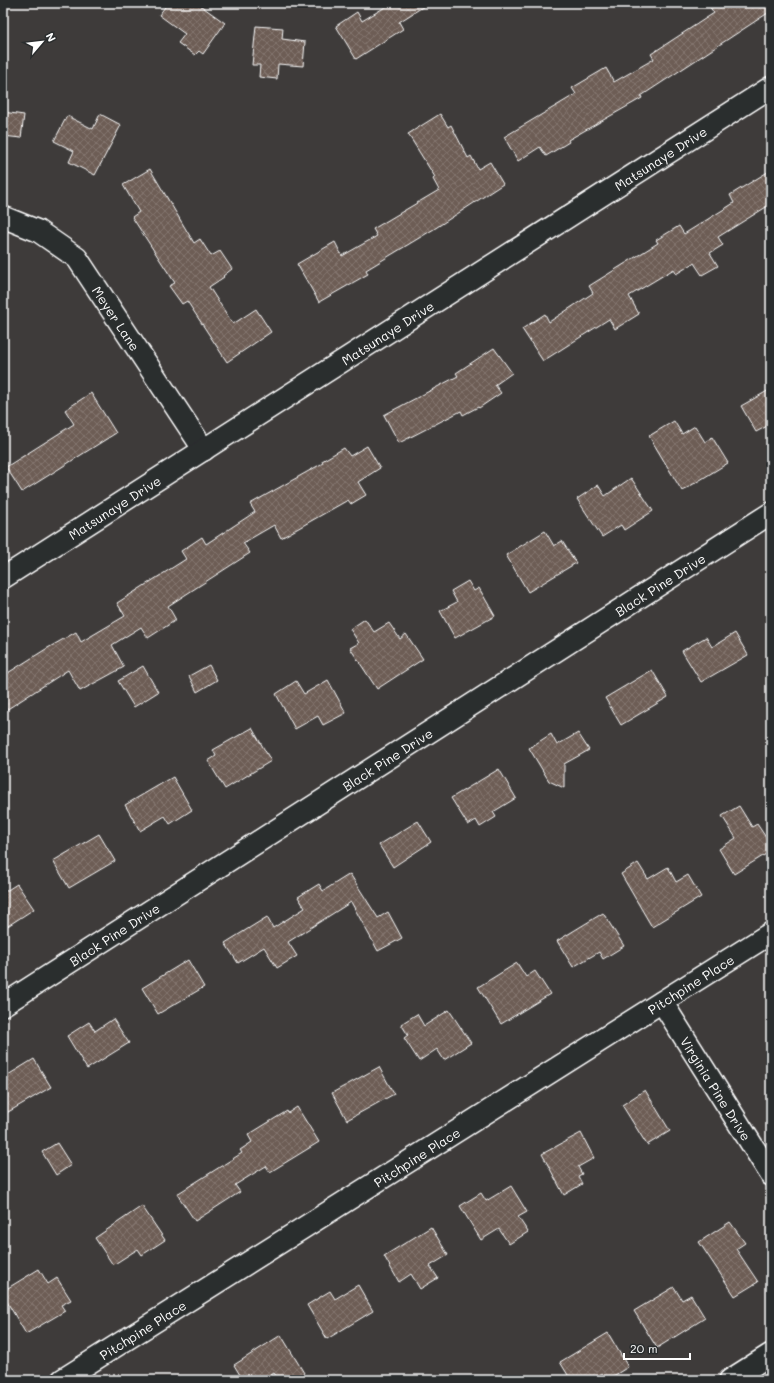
<svg xmlns="http://www.w3.org/2000/svg" width="774" height="1383" viewBox="0 0 774 1383" font-family="Mali,sans-serif">
<style>
.building{fill:url(#building-cross-hatch);stroke:#fff}
.lines{fill:none;stroke-linecap:round;stroke-linejoin:round}
.minor-casing{stroke:#fff;stroke-width:24}
.minor{stroke:#2a2d2e;stroke-width:21}
.labels{text-anchor:middle;dominant-baseline:central;stroke-width:4;stroke-linejoin:round;paint-order:stroke}
.street-label{font-size:13px;fill:#fff;stroke:#2a2d2e}
</style>
<defs>
<pattern id="building-cross-hatch" width="8" height="8" patternUnits="userSpaceOnUse"><rect width="8" height="8" fill="#6d5d55"/><path d="M0 0l8 8M0 8l8-8" fill="none" stroke="#83756e"/></pattern>
</defs>
<rect width="100%" height="100%" fill="#3e3b3a"/>
<filter id="ink" filterUnits="userSpaceOnUse"><feTurbulence type="fractalNoise" baseFrequency=".025" numOctaves="2"/><feDisplacementMap in="SourceGraphic" scale="8" xChannelSelector="R" yChannelSelector="G"/><feConvolveMatrix kernelMatrix="1 2 1 2 8 2 1 2 1" color-interpolation-filters="sRGB"/></filter>
<g filter="url(#ink)">
<g class="building">
<polygon points="168,3 197,3 225,23 203,54 199,51 195,55 178,43 185,34 159,15"/>
<polygon points="392,3 429,3 399,22 403,29 356,59 336,26 357,12 362,21"/>
<polygon points="707,3 771,3 771,11 641,96 642,98 568,140 569,142 546,156 540,147 518,161 504,137 576,94 572,88 606,68 614,82 654,59 651,54 714,13"/>
<polygon points="256,26 283,28 282,39 305,42 303,66 278,64 277,79 259,77 260,65 252,65"/>
<polygon points="3,112 24,115 21,138 3,136"/>
<polygon points="100,114 121,125 95,175 69,162 74,151 54,141 67,116 93,129"/>
<polygon points="440,114 448,127 451,125 468,158 471,156 478,169 490,162 503,184 434,229 366,270 368,274 319,302 297,264 335,242 342,256 377,236 373,229 439,190 433,179 435,177 408,134"/>
<polygon points="150,169 194,243 200,239 211,256 220,251 232,269 223,276 224,277 209,287 233,324 256,309 271,332 227,362 187,301 182,304 169,286 175,283 132,217 139,212 123,185"/>
<polygon points="771,170 771,204 718,237 723,245 710,253 718,266 702,275 694,263 676,274 674,269 629,296 639,314 615,329 609,319 543,361 522,329 545,314 549,322 593,293 589,286 658,243 656,240 679,226 684,234 734,203 730,195"/>
<polygon points="494,348 512,373 495,385 501,393 479,408 478,407 463,415 461,411 399,443 384,415 458,376 456,373"/>
<polygon points="771,389 771,424 756,432 741,406"/>
<polygon points="91,393 116,433 22,492 6,467 74,424 65,410"/>
<polygon points="674,421 682,434 695,426 705,442 712,437 728,463 682,491 649,436"/>
<polygon points="367,446 380,468 358,482 366,495 351,504 348,500 281,538 274,525 243,543 250,553 168,606 176,620 148,638 141,627 112,645 124,667 80,691 68,670 3,712 3,676 46,649 76,632 81,642 125,616 117,603 186,559 181,551 202,537 206,544 255,512 250,504 323,463 322,461 344,448 350,456"/>
<polygon points="631,478 653,511 624,530 621,525 602,537 577,499 598,485 605,496"/>
<polygon points="545,531 554,546 562,541 576,563 528,592 506,555"/>
<polygon points="468,581 474,591 479,588 495,616 455,638 440,611 457,602 451,591"/>
<polygon points="365,619 374,632 389,623 400,639 406,634 423,659 377,689 350,648 359,643 350,629"/>
<polygon points="735,633 748,655 701,682 682,651 706,637 712,647"/>
<polygon points="209,665 217,680 197,692 189,676"/>
<polygon points="143,666 158,692 134,707 118,681"/>
<polygon points="652,670 668,697 621,725 605,698"/>
<polygon points="328,680 346,713 323,725 318,716 295,729 276,694 296,681 304,694"/>
<polygon points="252,728 271,761 225,789 208,761 216,756 213,750"/>
<polygon points="578,733 589,750 564,764 564,788 549,781 529,748 551,734 557,745"/>
<polygon points="499,769 516,798 493,812 496,817 480,827 476,820 468,825 451,798"/>
<polygon points="173,777 192,810 170,824 165,816 140,831 125,805"/>
<polygon points="739,806 752,827 757,824 771,845 771,851 734,874 719,849 736,838 722,816"/>
<polygon points="418,821 431,842 393,867 379,845"/>
<polygon points="99,834 115,861 69,888 53,861"/>
<polygon points="638,863 648,879 668,867 676,882 688,875 701,897 652,927 621,874"/>
<polygon points="350,874 378,918 388,912 402,938 378,951 351,902 288,942 297,956 277,968 264,947 238,963 225,943 267,917 273,928 305,908 298,897 319,884 323,891"/>
<polygon points="17,884 34,909 3,929 3,893"/>
<polygon points="603,913 624,946 603,959 599,952 573,967 557,941"/>
<polygon points="188,960 204,987 158,1014 142,988"/>
<polygon points="517,963 526,977 535,971 550,994 501,1024 478,987"/>
<polygon points="449,1010 471,1043 444,1060 437,1049 419,1061 404,1038 408,1035 401,1024 417,1014 424,1026"/>
<polygon points="113,1019 129,1043 87,1069 67,1036 89,1022 95,1031"/>
<polygon points="34,1059 51,1087 3,1115 3,1078"/>
<polygon points="379,1067 394,1094 347,1120 332,1093"/>
<polygon points="645,1090 670,1131 647,1145 622,1105"/>
<polygon points="297,1107 319,1142 270,1172 266,1166 235,1185 240,1192 195,1221 177,1194 242,1153 240,1150 252,1142 248,1135 287,1111 288,1113"/>
<polygon points="581,1133 594,1158 578,1167 582,1174 578,1176 582,1184 564,1195 542,1154"/>
<polygon points="57,1143 71,1165 56,1175 42,1152"/>
<polygon points="511,1186 527,1212 518,1217 528,1232 509,1244 499,1229 481,1240 460,1206 481,1193 486,1201"/>
<polygon points="142,1206 165,1240 142,1255 138,1249 113,1265 95,1238"/>
<polygon points="730,1222 745,1243 736,1249 758,1282 735,1296 699,1242"/>
<polygon points="431,1227 448,1255 430,1266 438,1278 420,1289 411,1274 399,1282 384,1256"/>
<polygon points="39,1269 48,1284 57,1278 71,1300 61,1305 65,1311 26,1334 3,1295 3,1291"/>
<polygon points="358,1285 373,1311 327,1339 307,1305 330,1291 335,1299"/>
<polygon points="674,1287 682,1300 691,1295 705,1318 657,1348 634,1311"/>
<polygon points="608,1333 628,1367 607,1380 602,1373 591,1380 571,1380 560,1362"/>
<polygon points="281,1335 304,1373 293,1380 279,1380 274,1373 263,1380 243,1380 234,1365"/>
</g>
<g class="lines">
<defs>
<g id="minor">
<path id="s1" d="M 3,217 L 38,231 L 77,258 L 204,450"/>
<path id="s2" d="M 3,578 L 771,87"/>
<path id="s3" d="M 662,1002 L 771,1175"/>
<path id="s4" d="M 3,1005 L 771,513"/>
<path id="s5" d="M 62,1380 L 771,933"/>
<polyline points="730,1380 771,1354"/>
</g>
</defs>
<use href="#minor" class="minor-casing"/>
<use href="#minor" class="minor"/>
</g>
</g>
<g class="labels">
<g class="street-label">
<text stroke="none"><textPath href="#s2" startOffset="780">Matsunaye Drive</textPath></text>
<text stroke="none"><textPath href="#s1" startOffset="157">Meyer Lane</textPath></text>
<text stroke="none"><textPath href="#s2" startOffset="456">Matsunaye Drive</textPath></text>
<text stroke="none"><textPath href="#s2" startOffset="132">Matsunaye Drive</textPath></text>
<text stroke="none"><textPath href="#s4" startOffset="780">Black Pine Drive</textPath></text>
<text stroke="none"><textPath href="#s4" startOffset="456">Black Pine Drive</textPath></text>
<text stroke="none"><textPath href="#s4" startOffset="132">Black Pine Drive</textPath></text>
<text stroke="none"><textPath href="#s5" startOffset="743">Pitchpine Place</textPath></text>
<text stroke="none"><textPath href="#s3" startOffset="102">Virginia Pine Drive</textPath></text>
<text stroke="none"><textPath href="#s5" startOffset="419">Pitchpine Place</textPath></text>
<text stroke="none"><textPath href="#s5" startOffset="95">Pitchpine Place</textPath></text>
</g>
</g>
<rect width="774" height="1383" fill="none" stroke="#2a2d2e" stroke-width="16"/>
<rect x="8" y="8" width="758" height="1367" fill="none" stroke="#fff" stroke-width="1.5" filter="url(#ink)"/>
<g transform="translate(42 42) rotate(62)" stroke="#2a2d2e" stroke-width="3" paint-order="stroke">
<path d="M0-3L7 15L0 10L-7 15Z" fill="#ffffff"/>
<text y="-6" font-size="11" font-weight="bold" text-anchor="middle" fill="#ffffff">N</text>
</g>
<path d="M624 1353v6h66v-6" fill="none" stroke="#ffffff" stroke-width="2"/>
<text x="630" y="1353" font-size="12" fill="#ffffff" stroke="#2a2d2e" stroke-width="3" paint-order="stroke">20 m</text>
</svg>
